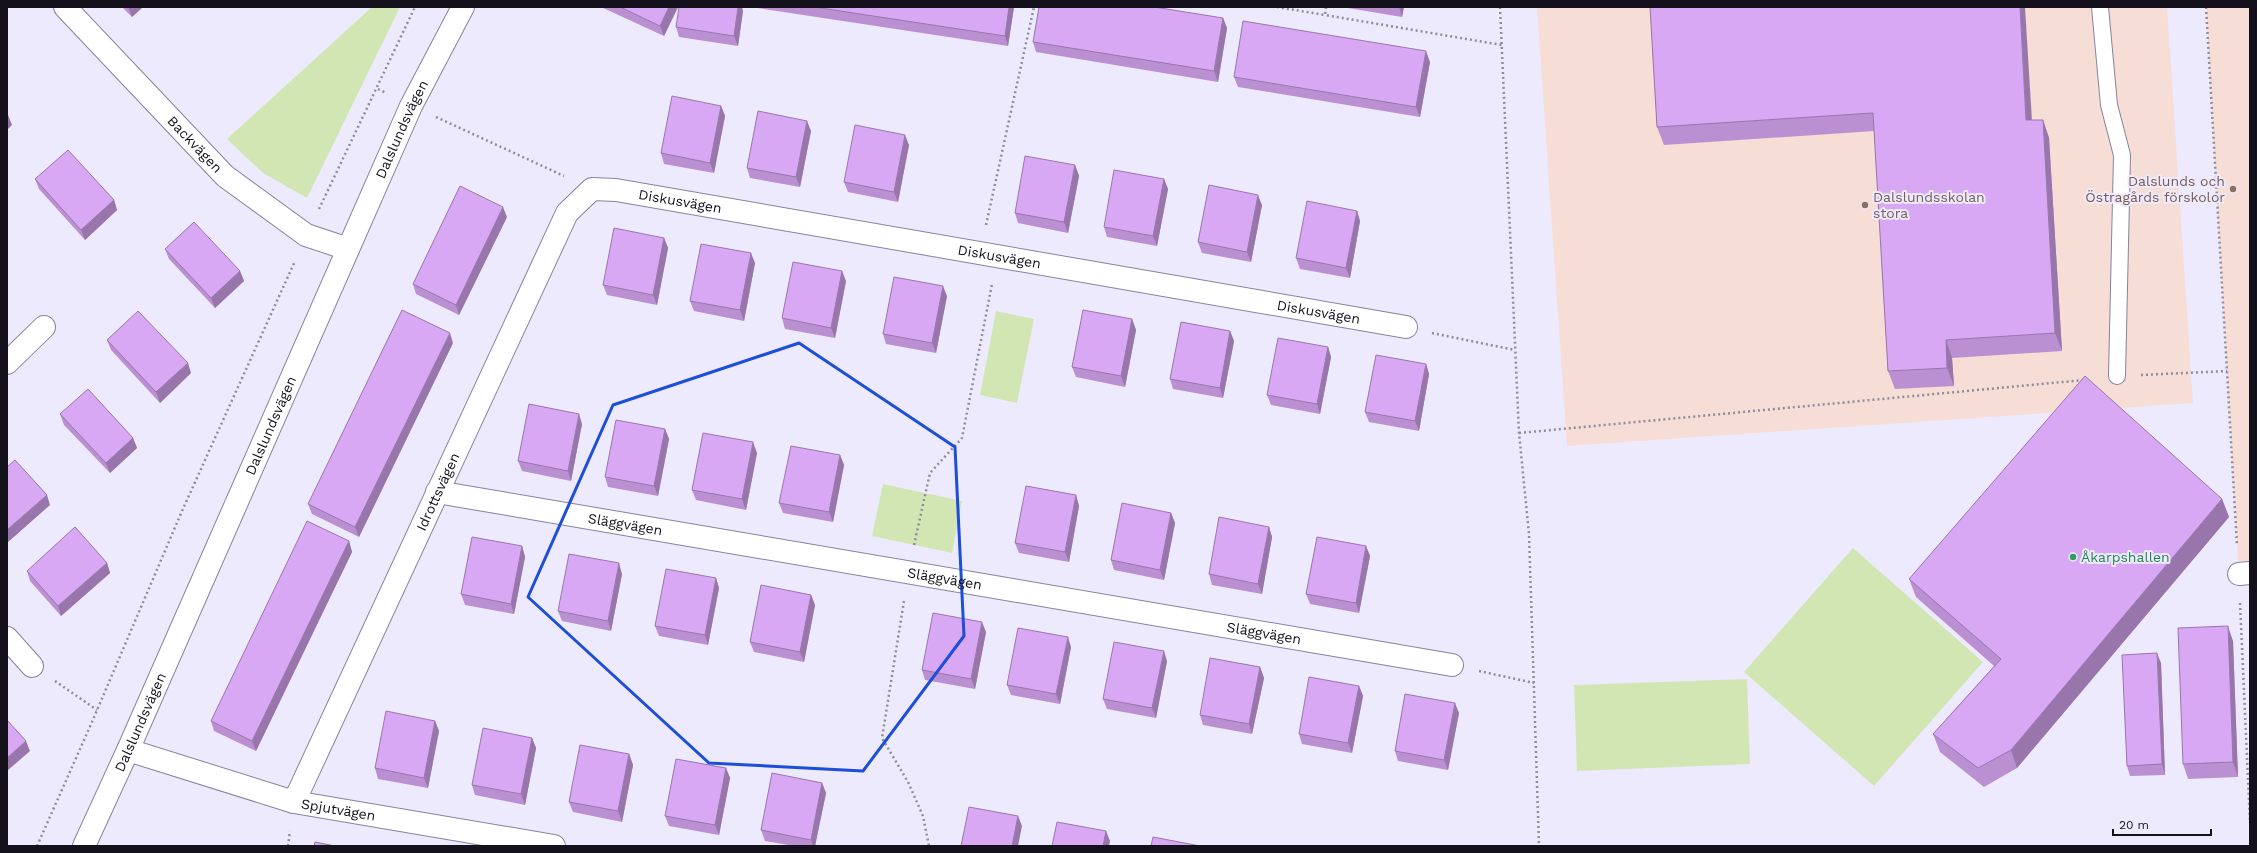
<svg xmlns="http://www.w3.org/2000/svg" width="2257" height="853" viewBox="0 0 2257 853" font-family="'Work Sans',sans-serif">
<style>
.education{fill:#f6ddd5}
.green{fill:#d1e6b3}
.lines{fill:none;stroke-linecap:round;stroke-linejoin:round}
.lane-casing{stroke:#88819f;stroke-width:18}
.street-casing{stroke:#88819f;stroke-width:24}
.path{stroke:#8f8c9c;stroke-width:2.5;stroke-dasharray:2 3;stroke-linecap:butt}
.lane{stroke:#fff;stroke-width:16}
.street{stroke:#fff;stroke-width:22}
.wall{fill:#bb90d2}
.shaded-wall{fill:#9876ab}
.building{fill:#d9a8f4;stroke:#9876ab}
.marked{fill:none;stroke:#1d4ed8;stroke-width:3;stroke-linejoin:round}
.education-dot{fill:#8d6e63;stroke:#eeeafe;stroke-width:1.5}
.leisure-dot{fill:#2e9e5b;stroke:#eeeafe;stroke-width:1.5}
.labels{text-anchor:middle;dominant-baseline:central;stroke-width:4;stroke-linejoin:round;paint-order:stroke}
.street-label{font-size:14px;fill:#14111c;stroke:#eeeafe}
.education-label{font-size:14px;fill:#785e54;stroke:#eeeafe;text-anchor:end}
.leisure-label{font-size:14px;fill:#27864d;stroke:#eeeafe;text-anchor:start}
</style>
<rect width="100%" height="100%" fill="#eeeafe"/>
<g class="education">
<polygon points="1537,7 2167,7 2193,403 1567,446"/>
<polygon points="2206,7 2250,7 2250,573 2239,574"/>
</g>
<g class="green">
<polygon points="372,7 400,7 307,198 263,173 227,139"/>
<polygon points="996,311 1034,319 1017,403 980,395"/>
<polygon points="883,484 962,501 952,553 872,536"/>
<polygon points="1853,548 1983,662 1874,786 1744,672"/>
<polygon points="1747,679 1750,764 1577,771 1574,685"/>
</g>
<g class="lines">
<defs>
<polyline id="lane" points="2100,7 2109,105 2122,155 2117,376"/>
<g id="street">
<path id="s1" d="M 65,7 L 225,176 L 306,235 L 348,249"/>
<polyline points="7,363 44,327"/>
<path id="s2" d="M 437,492 L 1452,665"/>
<polyline points="2239,574 2250,573"/>
<polyline points="7,638 32,666"/>
<path id="s3" d="M 128,750 L 294,802 L 554,846"/>
<path id="s4" d="M 294,802 L 567,213 L 592,189 L 616,190 L 1406,327"/>
<path id="s5" d="M 84,846 L 128,750 L 411,106 L 463,7"/>
</g>
</defs>
<use href="#lane" class="lane-casing"/>
<use href="#street" class="street-casing"/>
<g class="path">
<polyline points="1277,7 1325,15"/>
<polyline points="1326,7 1325,15 1502,45"/>
<polyline points="1500,7 1519,433 1529,534 1539,846"/>
<polyline points="2206,7 2237,546"/>
<polyline points="378,89 386,93"/>
<polyline points="436,117 564,176"/>
<polyline points="319,209 415,7"/>
<polyline points="986,225 1034,7"/>
<polyline points="1432,333 1515,350"/>
<polyline points="2141,375 2227,371"/>
<polyline points="1519,433 2084,380"/>
<polyline points="914,545 930,473 962,438 992,284"/>
<polyline points="904,601 882,738 908,782 923,816 929,846"/>
<polyline points="2240,603 2250,823"/>
<polyline points="1479,671 1534,683"/>
<polyline points="55,681 97,710"/>
<polyline points="37,846 92,722 182,511 295,261"/>
<polyline points="288,846 290,831"/>
</g>
<use href="#lane" class="lane"/>
<use href="#street" class="street"/>
</g>
<g class="wall">
<polygon points="122,7 143,7 132,17"/>
<polygon points="601,7 678,7 664,36"/>
<polygon points="751,7 1014,7 1008,46"/>
<polygon points="1347,7 1404,7 1402,17 1348,8"/>
<polygon points="1650,7 2032,120 2043,120 2049,138 2062,351 1952,358 1954,386 1895,389 1888,371 1874,131 1664,145 1657,127"/>
<polygon points="743,11 738,46 679,37 676,27"/>
<polygon points="1223,18 1227,28 1218,82 1036,52 1033,42"/>
<polygon points="1430,62 1420,117 1238,87 1234,77"/>
<polygon points="721,106 725,116 714,173 664,164 661,153"/>
<polygon points="811,131 800,187 750,178 747,168"/>
<polygon points="909,145 898,202 848,192 844,182"/>
<polygon points="1075,165 1079,176 1068,233 1018,223 1015,213"/>
<polygon points="35,179 114,200 117,210 85,240 39,189"/>
<polygon points="1164,179 1168,189 1157,246 1107,237 1104,227"/>
<polygon points="1262,205 1251,262 1202,253 1198,242"/>
<polygon points="1357,211 1360,221 1350,278 1300,269 1296,258"/>
<polygon points="507,217 459,315 416,294 413,284"/>
<polygon points="664,238 668,248 657,305 607,295 603,285"/>
<polygon points="165,249 240,271 244,281 215,308 169,259"/>
<polygon points="755,263 744,321 694,311 690,301"/>
<polygon points="846,281 835,338 785,329 782,318"/>
<polygon points="947,296 936,353 886,344 883,334"/>
<polygon points="1132,319 1136,330 1125,387 1076,377 1072,367"/>
<polygon points="1230,331 1234,341 1223,398 1173,389 1170,379"/>
<polygon points="107,340 191,373 160,403 111,350"/>
<polygon points="453,343 359,537 312,514 308,504"/>
<polygon points="1328,347 1331,357 1320,414 1271,405 1267,395"/>
<polygon points="1426,364 1429,374 1419,431 1369,422 1365,412"/>
<polygon points="60,414 133,438 137,448 110,473 64,425"/>
<polygon points="582,424 571,481 522,471 518,461"/>
<polygon points="665,429 669,439 658,496 608,487 605,477"/>
<polygon points="757,453 746,510 696,500 692,490"/>
<polygon points="840,455 844,465 833,522 783,513 779,503"/>
<polygon points="1076,495 1079,506 1069,562 1019,553 1015,543"/>
<polygon points="2222,499 2229,517 2017,768 1984,787 1940,752 1933,734 1994,666 1916,597 1909,579"/>
<polygon points="1171,513 1175,523 1164,580 1114,570 1111,560"/>
<polygon points="1269,527 1272,537 1262,594 1212,585 1209,574"/>
<polygon points="349,541 352,552 256,751 214,731 211,721"/>
<polygon points="522,546 525,557 514,614 465,605 461,594"/>
<polygon points="1366,546 1370,556 1359,613 1310,604 1306,594"/>
<polygon points="107,563 110,573 61,616 30,581 27,571"/>
<polygon points="622,574 611,631 562,621 558,611"/>
<polygon points="716,578 719,588 708,645 659,636 655,626"/>
<polygon points="811,595 815,605 804,662 754,652 750,642"/>
<polygon points="986,632 975,689 925,680 922,670"/>
<polygon points="2233,641 2238,777 2188,779 2183,764"/>
<polygon points="1071,647 1060,704 1011,695 1007,685"/>
<polygon points="1167,661 1156,718 1107,709 1103,699"/>
<polygon points="2161,663 2165,775 2130,776 2127,766"/>
<polygon points="1260,667 1264,678 1252,734 1203,725 1200,715"/>
<polygon points="1359,686 1363,696 1352,753 1302,744 1299,734"/>
<polygon points="1459,713 1448,770 1398,761 1395,751"/>
<polygon points="435,721 439,731 428,788 378,779 375,768"/>
<polygon points="532,738 536,748 525,805 475,795 472,785"/>
<polygon points="629,754 633,765 622,822 573,812 569,802"/>
<polygon points="726,768 730,778 719,835 669,826 665,816"/>
<polygon points="822,783 826,793 815,846 794,846 765,841 761,830"/>
</g>
<g class="shaded-wall">
<polygon points="128,7 143,7 132,17"/>
<polygon points="669,7 678,7 664,36 660,26"/>
<polygon points="738,7 742,7 743,11 738,46 734,36"/>
<polygon points="1009,7 1014,7 1008,46 1005,36"/>
<polygon points="1399,7 1404,7 1402,17"/>
<polygon points="2020,7 2025,7 2033,138 2026,120"/>
<polygon points="1223,18 1227,28 1218,82 1214,71"/>
<polygon points="1426,51 1430,62 1420,117 1416,107"/>
<polygon points="721,106 725,116 714,173 710,163"/>
<polygon points="8,115 12,125 7,130 7,116"/>
<polygon points="2043,120 2049,138 2062,351 2055,333"/>
<polygon points="807,121 811,131 800,187 796,177"/>
<polygon points="905,135 909,145 898,202 894,192"/>
<polygon points="1075,165 1079,176 1068,233 1064,222"/>
<polygon points="1164,179 1168,189 1157,246 1153,236"/>
<polygon points="1258,195 1262,205 1251,262 1247,252"/>
<polygon points="114,200 117,210 85,240 81,230"/>
<polygon points="503,207 507,217 459,315 456,305"/>
<polygon points="1357,211 1360,221 1350,278 1346,268"/>
<polygon points="664,238 668,248 657,305 653,295"/>
<polygon points="751,253 755,263 744,321 740,310"/>
<polygon points="240,271 244,281 215,308 211,298"/>
<polygon points="842,271 846,281 835,338 831,328"/>
<polygon points="943,286 947,296 936,353 932,343"/>
<polygon points="1132,319 1136,330 1125,387 1121,376"/>
<polygon points="1230,331 1234,341 1223,398 1220,388"/>
<polygon points="450,333 453,343 359,537 355,527"/>
<polygon points="1946,340 1952,358 1954,386 1947,368"/>
<polygon points="1328,347 1331,357 1320,414 1317,404"/>
<polygon points="188,363 191,373 160,403 156,392"/>
<polygon points="1426,364 1429,374 1419,431 1415,421"/>
<polygon points="579,414 582,424 571,481 568,471"/>
<polygon points="665,429 669,439 658,496 654,486"/>
<polygon points="133,438 137,448 110,473 106,463"/>
<polygon points="753,442 757,453 746,510 742,499"/>
<polygon points="840,455 844,465 833,522 829,512"/>
<polygon points="47,495 50,505 7,543 7,530"/>
<polygon points="1076,495 1079,506 1069,562 1065,552"/>
<polygon points="2222,499 2229,517 2017,768 2011,750"/>
<polygon points="1171,513 1175,523 1164,580 1160,570"/>
<polygon points="1269,527 1272,537 1262,594 1258,584"/>
<polygon points="349,541 352,552 256,751 252,741"/>
<polygon points="522,546 525,557 514,614 511,604"/>
<polygon points="1366,546 1370,556 1359,613 1356,603"/>
<polygon points="107,563 110,573 61,616 58,606"/>
<polygon points="619,563 622,574 611,631 608,621"/>
<polygon points="716,578 719,588 708,645 705,635"/>
<polygon points="811,595 815,605 804,662 800,652"/>
<polygon points="982,622 986,632 975,689 971,679"/>
<polygon points="2228,626 2233,641 2238,777 2233,762"/>
<polygon points="1068,637 1071,647 1060,704 1056,694"/>
<polygon points="1164,651 1167,661 1156,718 1152,708"/>
<polygon points="2157,653 2161,663 2165,775 2162,764"/>
<polygon points="1260,667 1264,678 1252,734 1249,724"/>
<polygon points="1359,686 1363,696 1352,753 1348,743"/>
<polygon points="1455,703 1459,713 1448,770 1444,760"/>
<polygon points="435,721 439,731 428,788 424,778"/>
<polygon points="532,738 536,748 525,805 521,794"/>
<polygon points="26,741 30,751 7,771 7,758"/>
<polygon points="629,754 633,765 622,822 618,811"/>
<polygon points="726,768 730,778 719,835 715,825"/>
<polygon points="822,783 826,793 815,846 813,846 811,840"/>
<polygon points="1018,816 1022,826 1018,846 1012,846"/>
<polygon points="1106,831 1110,841 1109,846 1103,846"/>
</g>
<g class="building">
<polygon points="620,7 669,7 660,26"/>
<polygon points="679,7 738,7 734,36 676,27"/>
<polygon points="814,7 1009,7 1005,36"/>
<polygon points="1039,7 1154,7 1223,18 1214,71 1033,42"/>
<polygon points="1650,7 2020,7 2026,120 2043,120 2055,333 1946,340 1947,368 1888,371 1873,113 1657,127"/>
<polygon points="1243,21 1426,51 1416,107 1234,77"/>
<polygon points="672,96 721,106 710,163 661,153"/>
<polygon points="758,111 807,121 796,177 747,168"/>
<polygon points="855,125 905,135 894,192 844,182"/>
<polygon points="68,150 114,200 81,230 35,179"/>
<polygon points="1025,156 1075,165 1064,222 1015,213"/>
<polygon points="1114,170 1164,179 1153,236 1104,227"/>
<polygon points="1209,185 1258,195 1247,252 1198,242"/>
<polygon points="460,186 503,207 456,305 413,284"/>
<polygon points="1307,201 1357,211 1346,268 1296,258"/>
<polygon points="194,222 240,271 211,298 165,249"/>
<polygon points="614,228 664,238 653,295 603,285"/>
<polygon points="701,244 751,253 740,310 690,301"/>
<polygon points="793,262 842,271 831,328 782,318"/>
<polygon points="894,277 943,286 932,343 883,334"/>
<polygon points="402,310 450,333 355,527 308,504"/>
<polygon points="1083,310 1132,319 1121,376 1072,367"/>
<polygon points="138,311 188,363 156,392 107,340"/>
<polygon points="1181,322 1230,331 1220,388 1170,379"/>
<polygon points="1278,338 1328,347 1317,404 1267,395"/>
<polygon points="1376,355 1426,364 1415,421 1365,412"/>
<polygon points="2085,376 2222,499 2011,750 1978,768 1933,734 2001,659 1909,579"/>
<polygon points="88,389 133,438 106,463 60,414"/>
<polygon points="529,404 579,414 568,471 518,461"/>
<polygon points="616,420 665,429 654,486 605,477"/>
<polygon points="703,433 753,442 742,499 692,490"/>
<polygon points="791,446 840,455 829,512 779,503"/>
<polygon points="15,460 47,495 7,530 7,467"/>
<polygon points="1026,486 1076,495 1065,552 1015,543"/>
<polygon points="1122,503 1171,513 1160,570 1111,560"/>
<polygon points="1219,517 1269,527 1258,584 1209,574"/>
<polygon points="307,521 349,541 252,741 211,721"/>
<polygon points="75,527 107,563 58,606 27,571"/>
<polygon points="472,537 522,546 511,604 461,594"/>
<polygon points="1317,537 1366,546 1356,603 1306,594"/>
<polygon points="569,554 619,563 608,621 558,611"/>
<polygon points="666,569 716,578 705,635 655,626"/>
<polygon points="761,585 811,595 800,652 750,642"/>
<polygon points="933,613 982,622 971,679 922,670"/>
<polygon points="2228,626 2233,762 2183,764 2178,628"/>
<polygon points="1018,628 1068,637 1056,694 1007,685"/>
<polygon points="1114,642 1164,651 1152,708 1103,699"/>
<polygon points="2157,653 2162,764 2127,766 2122,655"/>
<polygon points="1210,658 1260,667 1249,724 1200,715"/>
<polygon points="1309,677 1359,686 1348,743 1299,734"/>
<polygon points="1405,694 1455,703 1444,760 1395,751"/>
<polygon points="386,711 435,721 424,778 375,768"/>
<polygon points="7,720 26,741 7,758"/>
<polygon points="483,728 532,738 521,794 472,785"/>
<polygon points="580,745 629,754 618,811 569,802"/>
<polygon points="676,759 726,768 715,825 665,816"/>
<polygon points="772,773 822,783 811,840 761,830"/>
<polygon points="969,807 1018,816 1012,846 961,846"/>
<polygon points="1057,822 1106,831 1103,846 1052,846"/>
<polygon points="1153,837 1200,846 1151,846"/>
<polygon points="315,842 335,846 314,846"/>
</g>
<path class="marked" d="M 799,343 L 955,447 L 964,636 L 863,771 L 709,763 L 528,597 L 613,405 Z"/>
<g class="education-dot">
<circle cx="2233" cy="189" r="4"/>
<circle cx="1865" cy="205" r="4"/>
</g>
<circle class="leisure-dot" cx="2073" cy="557" r="4"/>
<g class="labels">
<g class="street-label">
<text stroke="none"><textPath href="#s5" startOffset="784">Dalslundsvägen</textPath></text>
<text stroke="none"><textPath href="#s1" startOffset="189">Backvägen</textPath></text>
<text stroke="none"><textPath href="#s4" startOffset="773">Diskusvägen</textPath></text>
<text stroke="none"><textPath href="#s4" startOffset="1097">Diskusvägen</textPath></text>
<text stroke="none"><textPath href="#s4" startOffset="1421">Diskusvägen</textPath></text>
<text stroke="none"><textPath href="#s5" startOffset="460">Dalslundsvägen</textPath></text>
<text stroke="none"><textPath href="#s4" startOffset="342">Idrottsvägen</textPath></text>
<text stroke="none"><textPath href="#s2" startOffset="191">Släggvägen</textPath></text>
<text stroke="none"><textPath href="#s2" startOffset="515">Släggvägen</textPath></text>
<text stroke="none"><textPath href="#s2" startOffset="839">Släggvägen</textPath></text>
<text stroke="none"><textPath href="#s5" startOffset="136">Dalslundsvägen</textPath></text>
<text stroke="none"><textPath href="#s3" startOffset="219">Spjutvägen</textPath></text>
</g>
<g class="education-label">
<text x="2225" y="181">Dalslunds och<tspan x="2225" dy="16">Östragårds förskolor</tspan></text>
<text x="1873" y="197" text-anchor="start">Dalslundsskolan<tspan x="1873" dy="16">stora</tspan></text>
</g>
<g class="leisure-label">
<text x="2081" y="557">Åkarpshallen</text>
</g>
</g>
<rect width="2257" height="853" fill="none" stroke="#14111c" stroke-width="16"/>
<path d="M2113 829v6h98v-6" fill="none" stroke="#14111c" stroke-width="2"/>
<text x="2119" y="829" font-size="12" fill="#14111c" stroke="#eeeafe" stroke-width="3" paint-order="stroke">20 m</text>
</svg>
